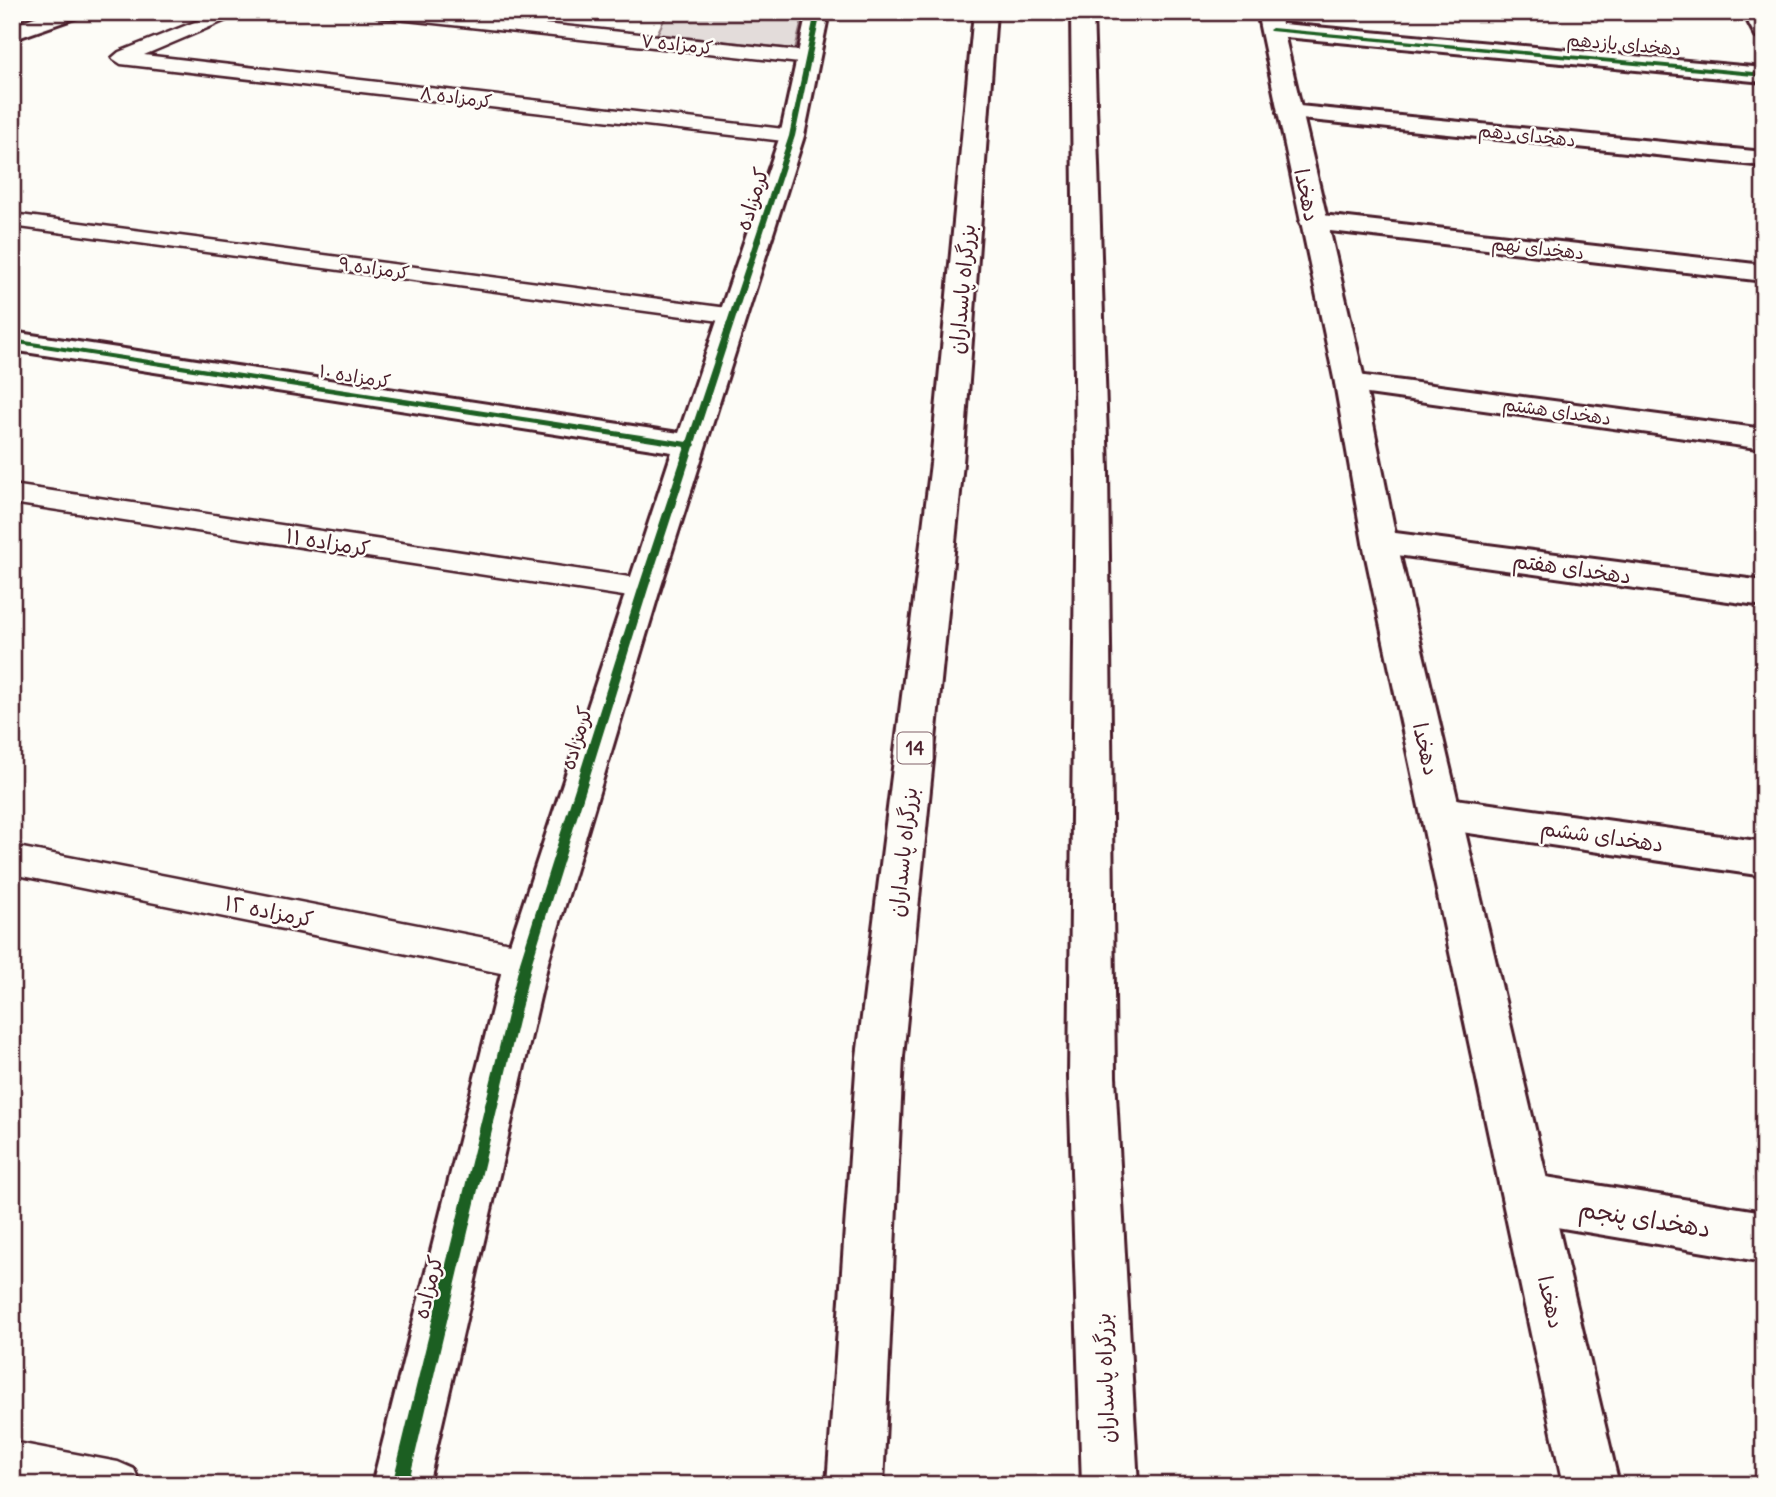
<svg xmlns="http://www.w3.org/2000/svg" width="1776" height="1497" viewBox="0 0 1776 1497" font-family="Delius,'Playpen Sans Arabic',sans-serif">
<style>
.green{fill:#e3dcda;stroke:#967e82;stroke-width:2}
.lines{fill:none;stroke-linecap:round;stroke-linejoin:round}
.lane-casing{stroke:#4a1f2b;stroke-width:5}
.street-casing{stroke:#4a1f2b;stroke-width:6}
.secondary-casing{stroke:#4a1f2b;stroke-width:6}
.primary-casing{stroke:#4a1f2b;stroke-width:6}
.highway-casing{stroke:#4a1f2b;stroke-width:6}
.lane{fill:#fdfcf7;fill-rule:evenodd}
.street{fill:#fdfcf7;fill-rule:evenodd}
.secondary{fill:#fdfcf7;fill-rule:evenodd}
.primary{fill:#fdfcf7;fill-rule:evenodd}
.highway{fill:#fdfcf7;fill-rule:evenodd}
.cycleway-casing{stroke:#fdfcf7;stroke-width:5}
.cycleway{fill:#1b5e20;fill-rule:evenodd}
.labels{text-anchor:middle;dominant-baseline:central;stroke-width:5;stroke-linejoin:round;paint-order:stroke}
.far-street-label{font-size:18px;fill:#4a1f2b;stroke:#fdfcf7}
.shield{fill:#fdfcf7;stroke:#806168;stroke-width:2}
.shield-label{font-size:19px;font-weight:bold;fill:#4a1f2b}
.street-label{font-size:21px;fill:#4a1f2b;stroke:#fdfcf7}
.near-street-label{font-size:24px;fill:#4a1f2b;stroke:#fdfcf7}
</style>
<rect width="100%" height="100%" fill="#fdfcf7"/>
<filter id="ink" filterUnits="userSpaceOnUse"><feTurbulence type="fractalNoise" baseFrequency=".0143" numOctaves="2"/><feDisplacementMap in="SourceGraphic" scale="14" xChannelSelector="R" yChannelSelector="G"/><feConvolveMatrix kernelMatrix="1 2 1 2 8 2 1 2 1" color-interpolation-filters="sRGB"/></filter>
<g filter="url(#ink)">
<polygon class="green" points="668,12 804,12 795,49 657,34"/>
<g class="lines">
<defs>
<g id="lane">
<polygon points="220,12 245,12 144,55 792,130 802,136 792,142 121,64 112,58 119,52"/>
<polygon points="370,12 431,12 809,52 818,58 809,64 379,17"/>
<polygon points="12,214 735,309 743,311 747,316 743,321 735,323 12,226"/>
<polygon points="12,485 643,579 653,582 657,589 653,596 643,599 12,503"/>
<polygon points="12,846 526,946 539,951 544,962 539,973 526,978 12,874"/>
<polygon points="12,1442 118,1462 134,1469 141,1485 12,1485"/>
</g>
<g id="street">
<polygon points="807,12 829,12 804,136 660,589 548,962 428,1485 372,1485 504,962 672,452 12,350 12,332 679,433 780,136"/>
<polygon points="1743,12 1764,12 1764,39 1756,37"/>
<polygon points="1272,23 1764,68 1764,82 1264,35 1261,30 1264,25"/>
<polygon points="1289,105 1764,152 1764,166 1281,117 1277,112 1281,107"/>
<polygon points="1313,214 1764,265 1764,281 1304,228 1300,222 1304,216"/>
<polygon points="1350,374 1764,429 1764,449 1339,390 1335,383 1339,376"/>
<polygon points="1380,531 1764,581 1764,606 1368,551 1363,543 1368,535"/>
<polygon points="1441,797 1764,842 1764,876 1441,829 1427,825 1421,813 1427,801"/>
<polygon points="1527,1174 1764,1212 1764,1262 1527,1222 1510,1215 1503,1198 1510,1181"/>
</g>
<polygon id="secondary" points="1257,12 1279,12 1365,383 1397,543 1619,1485 1563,1485 1363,543 1335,383"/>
<polygon id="primary" points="49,12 81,12 78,17 12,40 12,25"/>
<g id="highway">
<polygon points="974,12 996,12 963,463 903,1057 883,1485 827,1485 857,1057 931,463"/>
<polygon points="1071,12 1093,12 1108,470 1115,1077 1138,1485 1082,1485 1069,1077 1076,470"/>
</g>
</defs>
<use href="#lane" class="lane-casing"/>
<use href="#street" class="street-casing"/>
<use href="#secondary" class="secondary-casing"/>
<use href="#primary" class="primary-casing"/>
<use href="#highway" class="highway-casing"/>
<use href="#lane" class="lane"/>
<use href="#street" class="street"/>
<use href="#secondary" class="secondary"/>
<use href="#primary" class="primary"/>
<use href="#highway" class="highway"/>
<defs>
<g id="cycleway">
<polygon points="815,12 821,12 795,136 695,443 696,445 694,447 648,589 532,962 408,1485 392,1485 520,962 638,589 685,447 12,343 12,339 687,442 789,136"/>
<polygon points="1272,28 1764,73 1764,77 1270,31 1269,30"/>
</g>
</defs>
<use href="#cycleway" class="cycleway-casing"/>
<use href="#cycleway" class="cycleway"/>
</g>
</g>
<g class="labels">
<g class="far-street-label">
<text transform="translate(677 44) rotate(6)">کرمزاده ٧</text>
<text transform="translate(1624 44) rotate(5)">دهخدای یازدهم</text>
<text transform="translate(456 97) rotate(7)">کرمزاده ٨</text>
<text transform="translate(1527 135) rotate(6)">دهخدای دهم</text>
<text transform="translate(1538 248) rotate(6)">دهخدای نهم</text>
<text transform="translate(374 268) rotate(8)">کرمزاده ٩</text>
<text transform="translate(355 376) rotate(9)">کرمزاده ١٠</text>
<text transform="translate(1557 411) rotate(8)">دهخدای هشتم</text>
</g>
<rect class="shield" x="897.5" y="732.5" width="35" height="31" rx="5"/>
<g class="shield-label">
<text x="915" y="748">14</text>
</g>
<g class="street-label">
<text transform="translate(1307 195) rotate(78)">دهخدا</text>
<text transform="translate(752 199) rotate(-72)">کرمزاده</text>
<text transform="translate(962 289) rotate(-85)">بزرگراه پاسداران</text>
<text transform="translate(328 542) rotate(9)">کرمزاده ١١</text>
<text transform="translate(1572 568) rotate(8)">دهخدای هفتم</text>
<text transform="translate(576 738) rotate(-73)">کرمزاده</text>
<text transform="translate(1426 749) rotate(77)">دهخدا</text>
<text transform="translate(1602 836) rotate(8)">دهخدای ششم</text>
<text transform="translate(903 852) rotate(-84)">بزرگراه پاسداران</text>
<text transform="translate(269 911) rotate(11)">کرمزاده ١٢</text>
<text transform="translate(428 1287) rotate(-76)">کرمزاده</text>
<text transform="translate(1551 1302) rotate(77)">دهخدا</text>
<text transform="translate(1105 1378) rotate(-92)">بزرگراه پاسداران</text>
</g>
<g class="near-street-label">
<text transform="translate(1645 1218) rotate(9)">دهخدای پنجم</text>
</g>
</g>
<rect width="1776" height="1497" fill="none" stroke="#fdfcf7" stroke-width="42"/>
<rect x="21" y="21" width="1734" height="1455" fill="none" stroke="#4a1f2b" stroke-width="2.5" filter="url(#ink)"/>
</svg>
